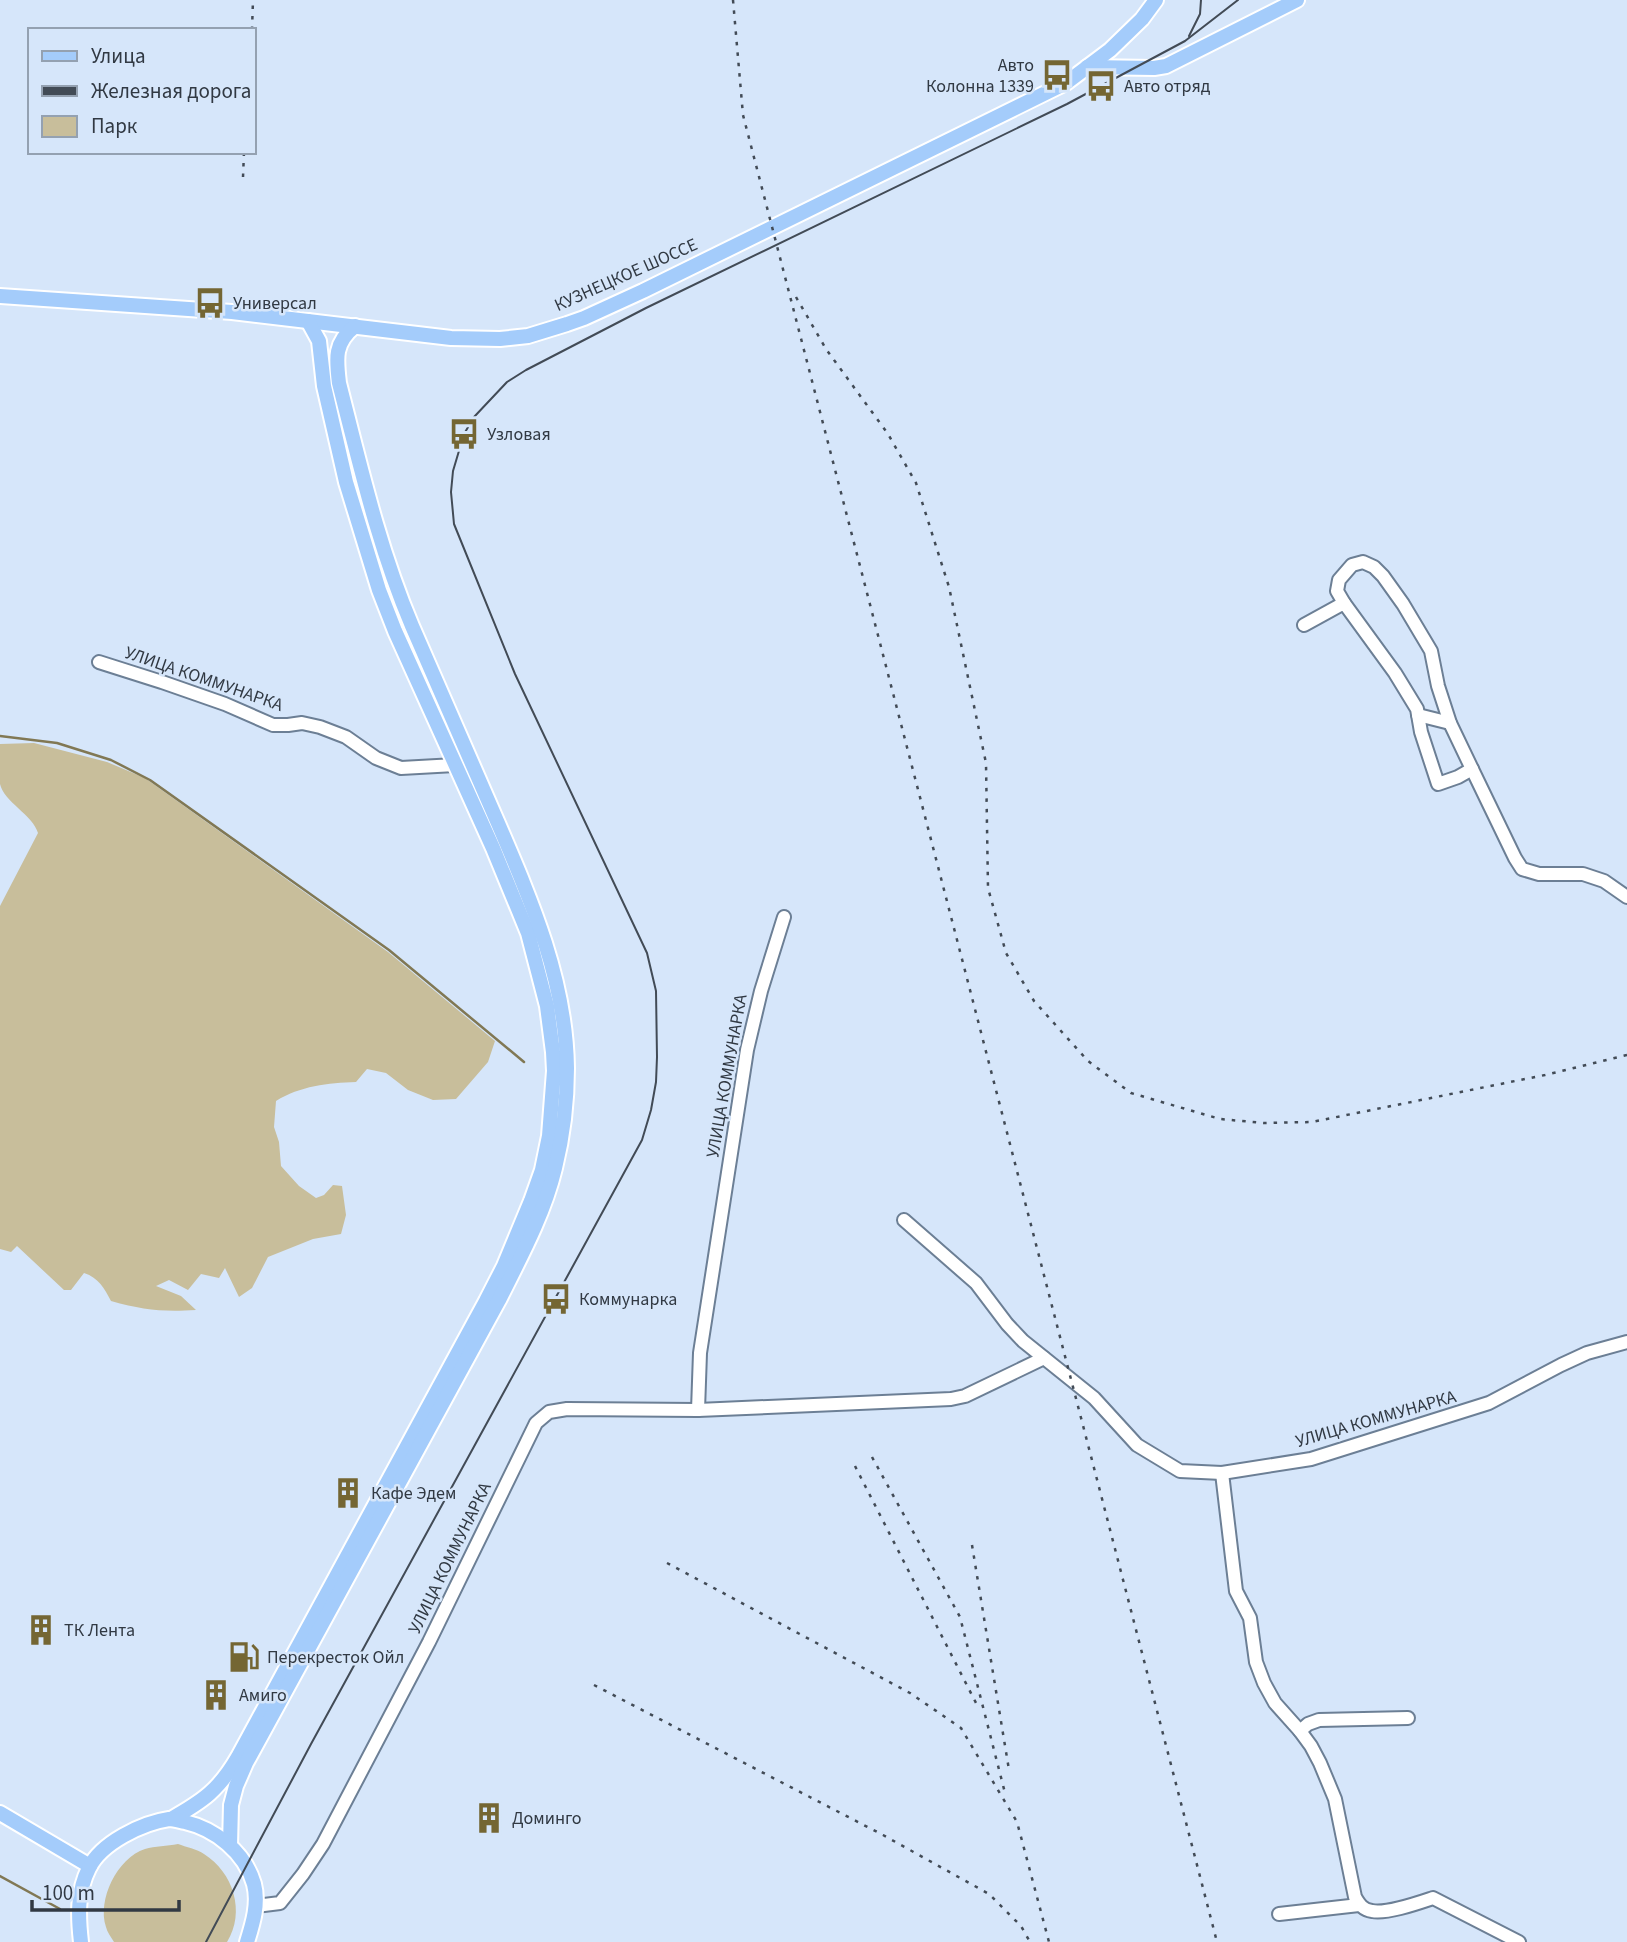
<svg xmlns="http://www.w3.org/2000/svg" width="1627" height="1942" viewBox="0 0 1627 1942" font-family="'Source Sans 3',sans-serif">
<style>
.green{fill:#c8be9b}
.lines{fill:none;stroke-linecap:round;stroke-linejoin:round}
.stream{stroke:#817854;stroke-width:2.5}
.minor-casing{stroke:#6c7f95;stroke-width:16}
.major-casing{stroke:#fff;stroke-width:18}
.minor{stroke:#fff;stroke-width:12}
.major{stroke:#a4ccfb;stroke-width:14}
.tram{stroke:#424b56;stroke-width:2}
.rail{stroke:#424b56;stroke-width:2.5;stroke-dasharray:3.5 7;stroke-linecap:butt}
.labels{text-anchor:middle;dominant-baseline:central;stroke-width:5;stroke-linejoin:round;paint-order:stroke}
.poi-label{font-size:18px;fill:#313943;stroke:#d6e6fa;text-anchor:start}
.street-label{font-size:18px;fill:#313943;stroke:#d6e6fa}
</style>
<rect width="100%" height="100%" fill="#d6e6fa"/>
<g class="green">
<path d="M 34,743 L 107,762 L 145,778 L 388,952 L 495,1041 L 488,1062 L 456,1099 L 433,1100 L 408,1090 L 386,1073 L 367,1069 L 356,1082 C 328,1083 300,1086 276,1101 L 274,1127 L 279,1142 L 281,1166 L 299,1186 L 316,1198 L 324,1195 L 333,1185 L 342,1186 L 346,1215 L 341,1234 L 313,1239 L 268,1257 L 252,1288 L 239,1297 L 225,1268 L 219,1278 L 201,1274 L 188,1290 L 169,1280 L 156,1286 L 181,1296 L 196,1310 C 162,1312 143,1310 111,1301 C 104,1288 99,1278 84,1273 L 71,1290 L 64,1290 L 17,1246 L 11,1252 L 0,1249 L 0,906 L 38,833 C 33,815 4,802 0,784 C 0,772 0,757 0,744 Z"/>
<path d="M 178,1844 C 186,1847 197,1849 204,1854 C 233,1872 246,1912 227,1942 L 114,1942 C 111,1937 107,1932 106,1927 C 97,1900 117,1858 145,1849 C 155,1846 167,1846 178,1844 Z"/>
</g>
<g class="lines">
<g class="stream">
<polyline points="0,736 57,743 111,760 150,780 389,950 524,1062"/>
<polyline points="0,1876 60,1909"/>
</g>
<defs>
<g id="minor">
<polyline points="1344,603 1337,591 1339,580 1352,565 1363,562 1374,567 1383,576 1403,604 1431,651 1438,686 1450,723 1472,769"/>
<polyline points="1304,625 1344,603 1395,673 1417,709 1421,732 1438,784 1458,777 1472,769 1515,858 1522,869 1539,874 1583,874 1604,881 1627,897"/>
<polyline points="99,662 162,682 225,704 273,725 288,725 302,723 320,727 346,737 376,758 401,768 455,765"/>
<polyline points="1418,715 1450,723"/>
<polyline points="904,1220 976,1283 1007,1324 1023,1341 1094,1398 1137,1445 1180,1471 1222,1473 1311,1459 1489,1403 1561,1365 1587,1353 1627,1342"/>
<polyline points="698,1410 700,1353 747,1050 761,991 784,917"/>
<path d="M 1222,1473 L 1236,1591 L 1250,1618 L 1256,1662 L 1264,1683 L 1275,1703 L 1300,1731 L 1311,1746 L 1320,1763 L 1335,1799 L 1355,1897 C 1359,1904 1363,1910 1372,1911 C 1387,1914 1418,1903 1433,1898 L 1519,1942"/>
<polyline points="1300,1731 1308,1724 1319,1720 1408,1718"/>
<polyline points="256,1906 280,1903 303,1874 323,1844 429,1642 536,1423 549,1412 567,1409 698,1410 951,1399 965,1396 1044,1358"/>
<polyline points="1279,1914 1359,1905"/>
</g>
<g id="major">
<polyline points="1087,67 1154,68 1166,66 1297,0"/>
<polyline points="0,296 232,312 451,338 500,339 528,336 567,324 584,318 643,291 1066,83 1110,50 1142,19 1156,0"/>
<polyline points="0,1813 90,1866"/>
<path d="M 171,1819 C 203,1801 219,1790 238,1757 L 486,1301 L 504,1266 L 531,1201 L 542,1170 L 549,1136 L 554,1071 L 553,1052 L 547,1006 L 528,933 L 493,848 L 395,631 L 379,590 L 346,482 L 324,386 L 319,341 L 308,321"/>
<path d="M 230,1845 L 231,1805 L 236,1786 L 246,1763 L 499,1300 C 520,1258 544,1214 555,1168 C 563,1136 567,1101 567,1068 C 566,980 531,900 497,821 C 469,756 440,691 412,626 C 379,549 360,465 339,383 C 336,358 334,343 355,326"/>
<path d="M 81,1942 C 78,1916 77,1892 89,1868 C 101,1843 142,1823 169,1819 C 174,1819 180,1821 185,1822 C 215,1829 245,1852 254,1884 C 259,1903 253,1923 247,1942"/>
</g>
</defs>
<use href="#minor" class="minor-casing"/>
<use href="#major" class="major-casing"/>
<use href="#minor" class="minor"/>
<use href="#major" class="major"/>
<g class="tram">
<polyline points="1189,36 1200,14 1201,0"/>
<polyline points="206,1942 311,1744 642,1140 651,1110 656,1082 657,1057 656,991 647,953 515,674 454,524 451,492 453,471 464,434 474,417 507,382 526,370 646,308 1067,104 1185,41 1238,0"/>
</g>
<g class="rail">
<polyline points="733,0 743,115 1217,1942"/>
<polyline points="252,30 253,0"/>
<polyline points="243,177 244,152"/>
<polyline points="796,297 826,349 888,434 916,483 949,587 986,763 988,888 1006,953 1034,1001 1088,1061 1131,1093 1220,1119 1264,1123 1312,1122 1545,1075 1627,1055"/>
<polyline points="872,1457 960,1617 1005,1793"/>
<polyline points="855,1466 976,1703"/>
<polyline points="972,1545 1009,1770"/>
<polyline points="667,1563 910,1693 961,1728 1017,1822 1049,1942"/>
<polyline points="594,1685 883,1835 989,1894 1021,1926 1030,1942"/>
</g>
</g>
<defs>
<symbol id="bus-bare" viewBox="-9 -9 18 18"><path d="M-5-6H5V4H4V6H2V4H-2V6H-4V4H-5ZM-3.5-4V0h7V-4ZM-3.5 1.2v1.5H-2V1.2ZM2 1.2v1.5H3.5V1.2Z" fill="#746633" stroke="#d6e6fa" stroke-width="2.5" paint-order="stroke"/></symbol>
<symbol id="building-bare" viewBox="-9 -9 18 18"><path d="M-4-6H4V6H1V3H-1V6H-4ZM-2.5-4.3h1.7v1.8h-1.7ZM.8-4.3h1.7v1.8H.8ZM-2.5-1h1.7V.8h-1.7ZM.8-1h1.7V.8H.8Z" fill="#746633" stroke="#d6e6fa" stroke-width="2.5" paint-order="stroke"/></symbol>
<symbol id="fuel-bare" viewBox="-9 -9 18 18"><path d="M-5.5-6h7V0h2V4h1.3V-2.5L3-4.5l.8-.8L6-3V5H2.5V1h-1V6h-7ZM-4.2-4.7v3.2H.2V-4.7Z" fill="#746633" stroke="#d6e6fa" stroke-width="2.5" paint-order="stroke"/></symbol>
</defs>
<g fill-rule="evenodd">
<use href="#bus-bare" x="1035" y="53" width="44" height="44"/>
<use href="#bus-bare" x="1079" y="64" width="44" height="44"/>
<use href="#bus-bare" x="188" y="281" width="44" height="44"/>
<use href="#bus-bare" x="442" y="412" width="44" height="44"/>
<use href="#bus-bare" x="534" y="1277" width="44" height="44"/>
<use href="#building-bare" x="326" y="1471" width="44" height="44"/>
<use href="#building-bare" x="19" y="1608" width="44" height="44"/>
<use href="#fuel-bare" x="222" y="1635" width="44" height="44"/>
<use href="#building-bare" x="194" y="1673" width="44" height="44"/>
<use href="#building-bare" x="467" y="1796" width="44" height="44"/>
</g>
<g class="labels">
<g class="poi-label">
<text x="1034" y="65" text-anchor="end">Авто<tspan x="1034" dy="21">Колонна 1339</tspan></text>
<text x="1124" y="86">Авто отряд</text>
<text x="233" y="303">Универсал</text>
<text x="487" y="434">Узловая</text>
<text x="579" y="1299">Коммунарка</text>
<text x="371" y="1493">Кафе Эдем</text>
<text x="64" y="1630">ТК Лента</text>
<text x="267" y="1657">Перекресток Ойл</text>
<text x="239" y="1695">Амиго</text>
<text x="512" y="1818">Доминго</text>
</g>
<g class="street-label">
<text transform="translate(626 275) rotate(-24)">КУЗНЕЦКОЕ ШОССЕ</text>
<text transform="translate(204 679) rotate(19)">УЛИЦА КОММУНАРКА</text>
<text transform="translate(727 1076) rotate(-80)">УЛИЦА КОММУНАРКА</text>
<text transform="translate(1376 1419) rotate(-16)">УЛИЦА КОММУНАРКА</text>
<text transform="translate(450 1558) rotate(-64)">УЛИЦА КОММУНАРКА</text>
</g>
</g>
<rect x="28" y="28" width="228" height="126" fill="#d6e6fa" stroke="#94a1b1" stroke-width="2"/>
<rect x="42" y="51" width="35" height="10" fill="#a4ccfb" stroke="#94a1b1" stroke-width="2"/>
<text x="91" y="63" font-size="21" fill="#313943">Улица</text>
<rect x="42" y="86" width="35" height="10" fill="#424b56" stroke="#94a1b1" stroke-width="2"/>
<text x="91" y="98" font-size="21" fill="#313943">Железная дорога</text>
<rect x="42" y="116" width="35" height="21" fill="#c8be9b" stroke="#94a1b1" stroke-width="2"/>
<text x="91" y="133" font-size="21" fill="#313943">Парк</text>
<path d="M32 1900v10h147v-10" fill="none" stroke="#313943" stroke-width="3.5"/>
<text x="42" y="1900" font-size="21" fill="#313943" stroke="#d6e6fa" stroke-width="5" paint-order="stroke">100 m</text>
</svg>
